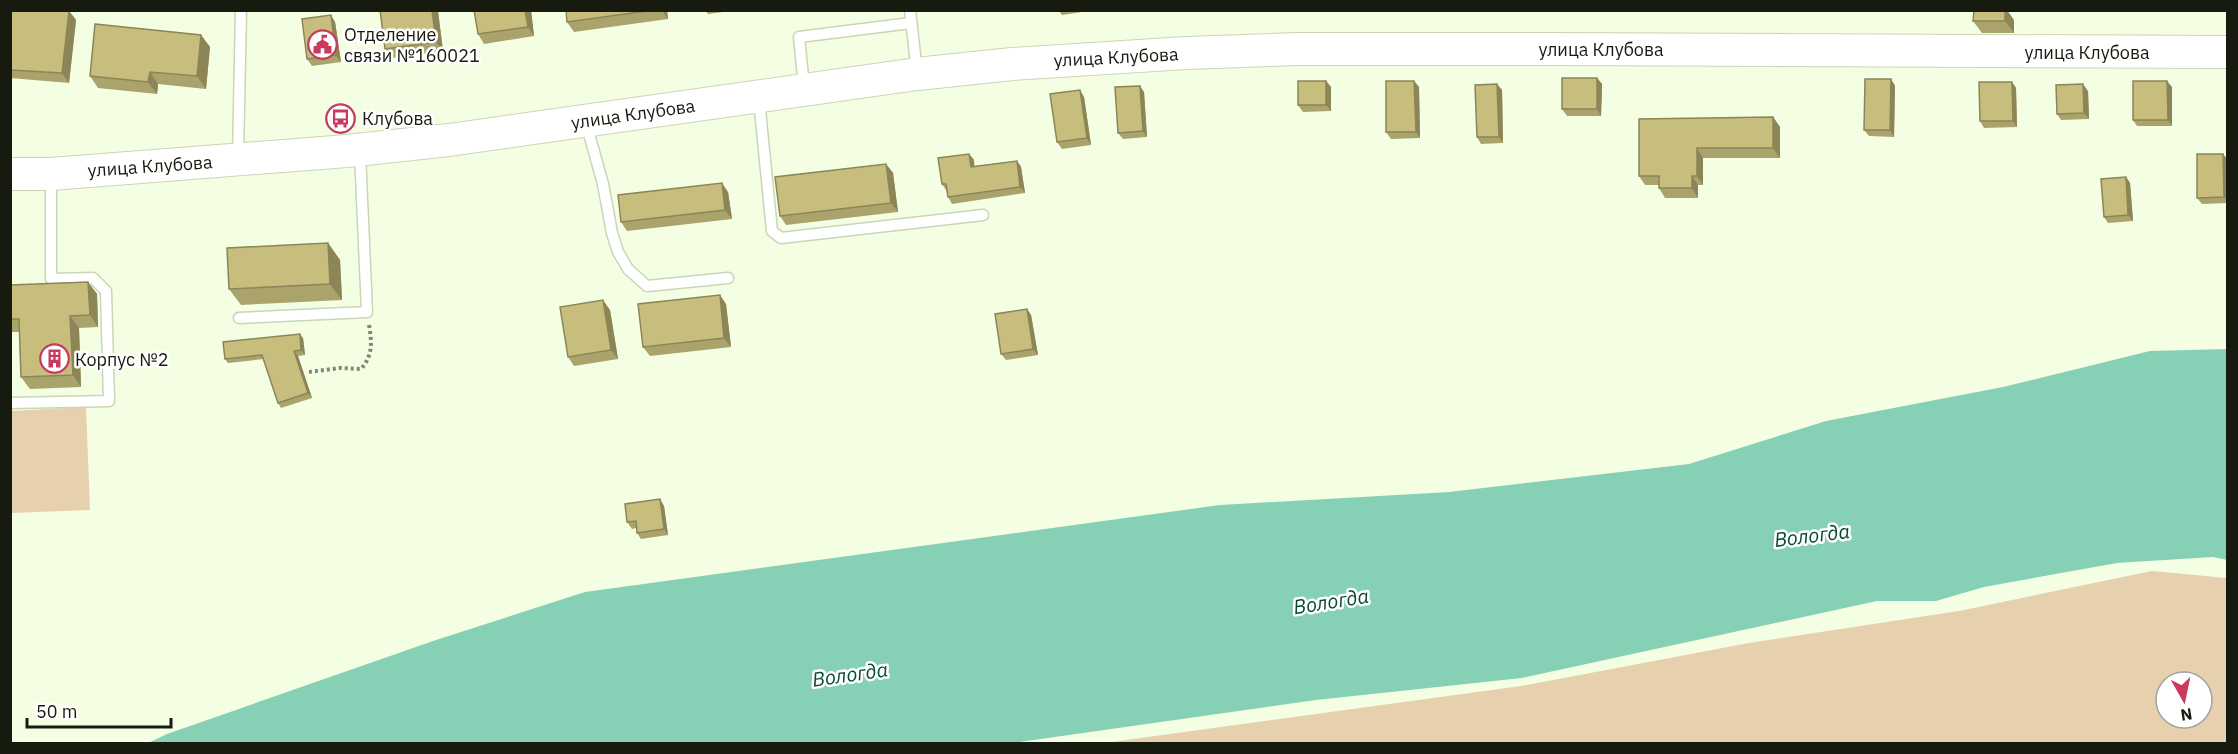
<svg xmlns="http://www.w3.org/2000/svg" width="2238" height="754" viewBox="0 0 2238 754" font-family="'IBM Plex Sans',sans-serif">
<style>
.green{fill:#e7d0ae;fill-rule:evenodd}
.water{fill:#86d1b6}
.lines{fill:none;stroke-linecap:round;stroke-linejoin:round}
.lane-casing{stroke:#cad6b5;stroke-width:13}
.secondary-casing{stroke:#cad6b5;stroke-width:34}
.path{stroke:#808774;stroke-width:4;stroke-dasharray:3 3;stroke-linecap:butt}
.lane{stroke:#fff;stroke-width:10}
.secondary{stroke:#fff;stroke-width:32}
.wall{fill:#aba36c}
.shaded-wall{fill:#8b8558}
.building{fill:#c7be7d;stroke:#8b8558;stroke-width:1.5}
.labels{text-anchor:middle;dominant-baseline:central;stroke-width:5;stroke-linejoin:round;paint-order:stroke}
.poi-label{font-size:18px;fill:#171b0f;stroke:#fff;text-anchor:start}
.street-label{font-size:18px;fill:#171b0f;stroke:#fff}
.water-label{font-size:20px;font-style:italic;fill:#064938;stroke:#fff}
</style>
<rect width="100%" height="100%" fill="#f4fee3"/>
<g class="green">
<polygon points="86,407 90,510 11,513 11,411"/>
<path d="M 2152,571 L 2227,578 L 2227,743 L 1104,743 L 1521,686 L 1749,643 L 1959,611 ZM 2166,682 L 2202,682 L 2202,718 L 2166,718 Z"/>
</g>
<polygon class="water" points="2227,349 2227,560 2213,557 2117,563 1984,587 1936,601 1877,601 1522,678 1316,700 1013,743 148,743 167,734 436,640 585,592 1220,505 1449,492 1689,464 1826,421 2003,387 2150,351"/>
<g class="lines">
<defs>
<g id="lane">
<polyline points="910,10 917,73"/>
<polyline points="804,87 799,37 911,23"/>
<polyline points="759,100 772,231 781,238 983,215"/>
<polyline points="586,123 603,184 612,233 618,252 628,269 647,286 728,278"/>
<polyline points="238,156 241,10"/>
<polyline points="239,318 367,312 360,153"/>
<polyline points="10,403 109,401 106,291 93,278 51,279 51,177"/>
</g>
<polyline id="secondary" points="10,174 51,174 347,151 449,140 917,74 1012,64 1186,53 1297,49 1556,49 2228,52"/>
</defs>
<use href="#lane" class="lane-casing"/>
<use href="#secondary" class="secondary-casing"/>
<path class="path" d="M 309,372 L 340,368 L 361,369 C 373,355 372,343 369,325"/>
<use href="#lane" class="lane"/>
<use href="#secondary" class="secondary"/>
</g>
<g class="wall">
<polygon points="10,10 69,11 76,20 69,83 10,78"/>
<polygon points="531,10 534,36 484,44 478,34"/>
<polygon points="566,10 667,10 668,19 574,32 567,22"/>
<polygon points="705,10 738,10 708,14"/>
<polygon points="1058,10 1082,10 1082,12 1062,15"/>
<polygon points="438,11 443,51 392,58 385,49"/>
<polygon points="2014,20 2014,33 1982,33 1973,21"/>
<polygon points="335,22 341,62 312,66 307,59"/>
<polygon points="201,35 210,47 206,89 158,84 157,94 98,88 90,76"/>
<polygon points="1597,78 1602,84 1601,116 1567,116 1562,109"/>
<polygon points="1891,79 1895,86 1894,137 1869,136 1864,130"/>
<polygon points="1326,81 1331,87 1331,111 1303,112 1298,105"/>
<polygon points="1414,81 1419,87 1420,138 1391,139 1386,132"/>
<polygon points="2012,82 2016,88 2017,127 1984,128 1980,121"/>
<polygon points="1497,84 1502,90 1503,143 1481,144 1477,137"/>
<polygon points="2172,87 2172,126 2137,126 2133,120"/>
<polygon points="2088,91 2089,119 2061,120 2057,114"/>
<polygon points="1144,92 1147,137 1123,139 1118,133"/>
<polygon points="1084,97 1091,145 1062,149 1057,142"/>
<polygon points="1773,117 1780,127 1780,158 1703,158 1703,185 1698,185 1698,198 1665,198 1659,188 1659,185 1645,185 1639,176 1639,119"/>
<polygon points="969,154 974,160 974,166 1017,161 1021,167 1025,193 952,204 948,197 946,190 942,184"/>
<polygon points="2228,160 2228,203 2202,204 2197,198"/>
<polygon points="886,164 893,173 898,212 786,225 780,216"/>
<polygon points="2126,177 2130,183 2133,221 2108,223 2104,217"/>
<polygon points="728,192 732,219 627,231 621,222"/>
<polygon points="328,243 340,260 342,300 241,305 229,289"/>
<polygon points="88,282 97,294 98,327 79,328 81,387 30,389 21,377 19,332 10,332 10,285"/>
<polygon points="726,304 731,347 650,356 643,347"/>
<polygon points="1027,309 1031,315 1038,355 1006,360 1001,354"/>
<polygon points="610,310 618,359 574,366 568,357"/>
<polygon points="303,338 305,355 298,356 312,398 281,408 278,403 264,359 228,363 225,359"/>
<polygon points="664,506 668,535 641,539 637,533 636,528 632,529 627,522"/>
</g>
<g class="shaded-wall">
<polygon points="432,10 438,11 443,51 436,42"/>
<polygon points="525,10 531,10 534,36 528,27"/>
<polygon points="662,10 667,10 668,19"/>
<polygon points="2005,10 2007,10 2014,20 2014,33 2005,21"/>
<polygon points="69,11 76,20 69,83 62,73"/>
<polygon points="331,15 335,22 341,62 336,55"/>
<polygon points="201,35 210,47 206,89 197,76"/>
<polygon points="150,72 158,84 157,94 148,82"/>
<polygon points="1597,78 1602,84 1601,116 1597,109"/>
<polygon points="1891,79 1895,86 1894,137 1890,130"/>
<polygon points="1326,81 1331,87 1331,111 1326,105"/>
<polygon points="1414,81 1419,87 1420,138 1416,132"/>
<polygon points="2167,81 2172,87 2172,126 2168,120"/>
<polygon points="2012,82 2016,88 2017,127 2013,121"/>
<polygon points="1497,84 1502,90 1503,143 1499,137"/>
<polygon points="2083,84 2088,91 2089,119 2084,113"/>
<polygon points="1140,86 1144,92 1147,137 1143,131"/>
<polygon points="1080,90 1084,97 1091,145 1087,138"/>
<polygon points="1773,117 1780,127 1780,158 1773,148"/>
<polygon points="1697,148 1703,158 1703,185 1697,176"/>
<polygon points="969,154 974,160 975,173 971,167"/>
<polygon points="2223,154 2228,160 2228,202 2224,197"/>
<polygon points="1017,161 1021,167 1025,193 1020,187"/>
<polygon points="886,164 893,173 898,212 891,203"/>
<polygon points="1692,176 1698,185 1698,198 1692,188"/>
<polygon points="2126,177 2130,183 2133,221 2128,215"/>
<polygon points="722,183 728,192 732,219 725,210"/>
<polygon points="328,243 340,260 342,300 330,284"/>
<polygon points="88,282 97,294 98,327 90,315"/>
<polygon points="720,295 726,304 731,347 724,338"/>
<polygon points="603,300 610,310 618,359 611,350"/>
<polygon points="1027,309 1031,315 1038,355 1033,349"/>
<polygon points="70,316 79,328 81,387 73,375"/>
<polygon points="300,334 303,338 305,355 301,350"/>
<polygon points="294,351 298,356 312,398 308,393"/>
<polygon points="660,499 664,506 668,535 664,529"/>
</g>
<g class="building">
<polygon points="10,10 69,11 62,73 10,70"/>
<polygon points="380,10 432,10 436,42 385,49"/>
<polygon points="474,10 525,10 528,27 478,34"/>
<polygon points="566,10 654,10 567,22"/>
<polygon points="1974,10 2005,10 2005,21 1973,21"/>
<polygon points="331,15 336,55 307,59 302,19"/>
<polygon points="95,24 201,35 197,76 150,72 148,82 90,76"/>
<rect x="1562" y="78" width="35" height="31"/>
<polygon points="1865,79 1891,79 1890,130 1864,130"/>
<rect x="1298" y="81" width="28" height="24"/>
<polygon points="1386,81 1414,81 1416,132 1386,132"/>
<polygon points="2133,81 2167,81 2168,120 2133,120"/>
<polygon points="1979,82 2012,82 2013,121 1980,121"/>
<polygon points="1497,84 1499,137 1477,137 1475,85"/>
<polygon points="2083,84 2084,113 2057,114 2056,85"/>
<polygon points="1140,86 1143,131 1118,133 1115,87"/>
<polygon points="1080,90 1087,138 1057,142 1050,94"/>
<polygon points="1773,117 1773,148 1697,148 1697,176 1692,176 1692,188 1659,188 1659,176 1639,176 1639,119"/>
<polygon points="969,154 971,167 1017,161 1020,187 948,197 946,184 942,184 938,158"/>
<polygon points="2197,154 2223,154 2224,197 2197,198"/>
<polygon points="886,164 891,203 780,216 775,177"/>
<polygon points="2126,177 2128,215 2104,217 2101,179"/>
<polygon points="722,183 725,210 621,222 618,195"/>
<polygon points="328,243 330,284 229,289 227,248"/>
<polygon points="88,282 90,315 70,316 73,375 21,377 19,319 10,319 10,285"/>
<polygon points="720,295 724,338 643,347 638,304"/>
<polygon points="603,300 611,350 568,357 560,307"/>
<polygon points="1027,309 1033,349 1001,354 995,314"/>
<polygon points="300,334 301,350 294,351 308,393 278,403 262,355 225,359 223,342"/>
<polygon points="660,499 664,529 637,533 636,521 627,522 625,504"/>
</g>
<defs>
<symbol id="civic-ring" viewBox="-11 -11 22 22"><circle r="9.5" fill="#fff" stroke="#c93a5e" stroke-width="1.5"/><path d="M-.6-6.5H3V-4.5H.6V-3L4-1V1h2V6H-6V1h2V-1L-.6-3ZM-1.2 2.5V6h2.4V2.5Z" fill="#c93a5e"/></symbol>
<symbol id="bus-ring" viewBox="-11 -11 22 22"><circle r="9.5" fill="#fff" stroke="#c93a5e" stroke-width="1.5"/><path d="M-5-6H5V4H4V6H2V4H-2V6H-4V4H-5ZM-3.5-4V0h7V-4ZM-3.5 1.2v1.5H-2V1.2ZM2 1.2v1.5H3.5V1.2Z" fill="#c93a5e"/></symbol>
<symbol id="building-ring" viewBox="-11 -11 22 22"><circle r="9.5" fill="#fff" stroke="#c93a5e" stroke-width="1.5"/><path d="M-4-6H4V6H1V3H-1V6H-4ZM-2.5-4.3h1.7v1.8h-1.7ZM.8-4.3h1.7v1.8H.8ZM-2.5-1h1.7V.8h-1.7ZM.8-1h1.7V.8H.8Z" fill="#c93a5e"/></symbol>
</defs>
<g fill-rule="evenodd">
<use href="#civic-ring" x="306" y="28" width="33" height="33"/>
<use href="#bus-ring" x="324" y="102" width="33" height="33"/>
<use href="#building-ring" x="38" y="342" width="33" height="33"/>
</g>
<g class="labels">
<g class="poi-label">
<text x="344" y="34">Отделение<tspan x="344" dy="21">связи №160021</tspan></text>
<text x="362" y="118">Клубова</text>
<text x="75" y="359">Корпус №2</text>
</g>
<g class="street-label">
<text x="1601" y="49">улица Клубова</text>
<text x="2087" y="52">улица Клубова</text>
<text transform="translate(1116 57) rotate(-3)">улица Клубова</text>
<text transform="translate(633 114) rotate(-8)">улица Клубова</text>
<text transform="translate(150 166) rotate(-4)">улица Клубова</text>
</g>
<g class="water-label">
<text transform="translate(1812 535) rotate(-7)">Вологда</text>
<text transform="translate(1331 601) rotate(-9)">Вологда</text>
<text transform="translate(850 674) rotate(-8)">Вологда</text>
</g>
</g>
<rect width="2238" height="754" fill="none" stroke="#171b0f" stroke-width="24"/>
<g transform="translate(2184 700) rotate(171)"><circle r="28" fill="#ffffff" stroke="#a2a49f" stroke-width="1.5"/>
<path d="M0-4.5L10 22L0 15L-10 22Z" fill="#c93a5e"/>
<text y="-9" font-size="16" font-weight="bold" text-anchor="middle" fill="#171b0f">N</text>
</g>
<path d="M27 718v9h144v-9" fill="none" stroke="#171b0f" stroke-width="3"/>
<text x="36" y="718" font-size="18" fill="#171b0f" stroke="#ffffff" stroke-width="4.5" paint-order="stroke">50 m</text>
</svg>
